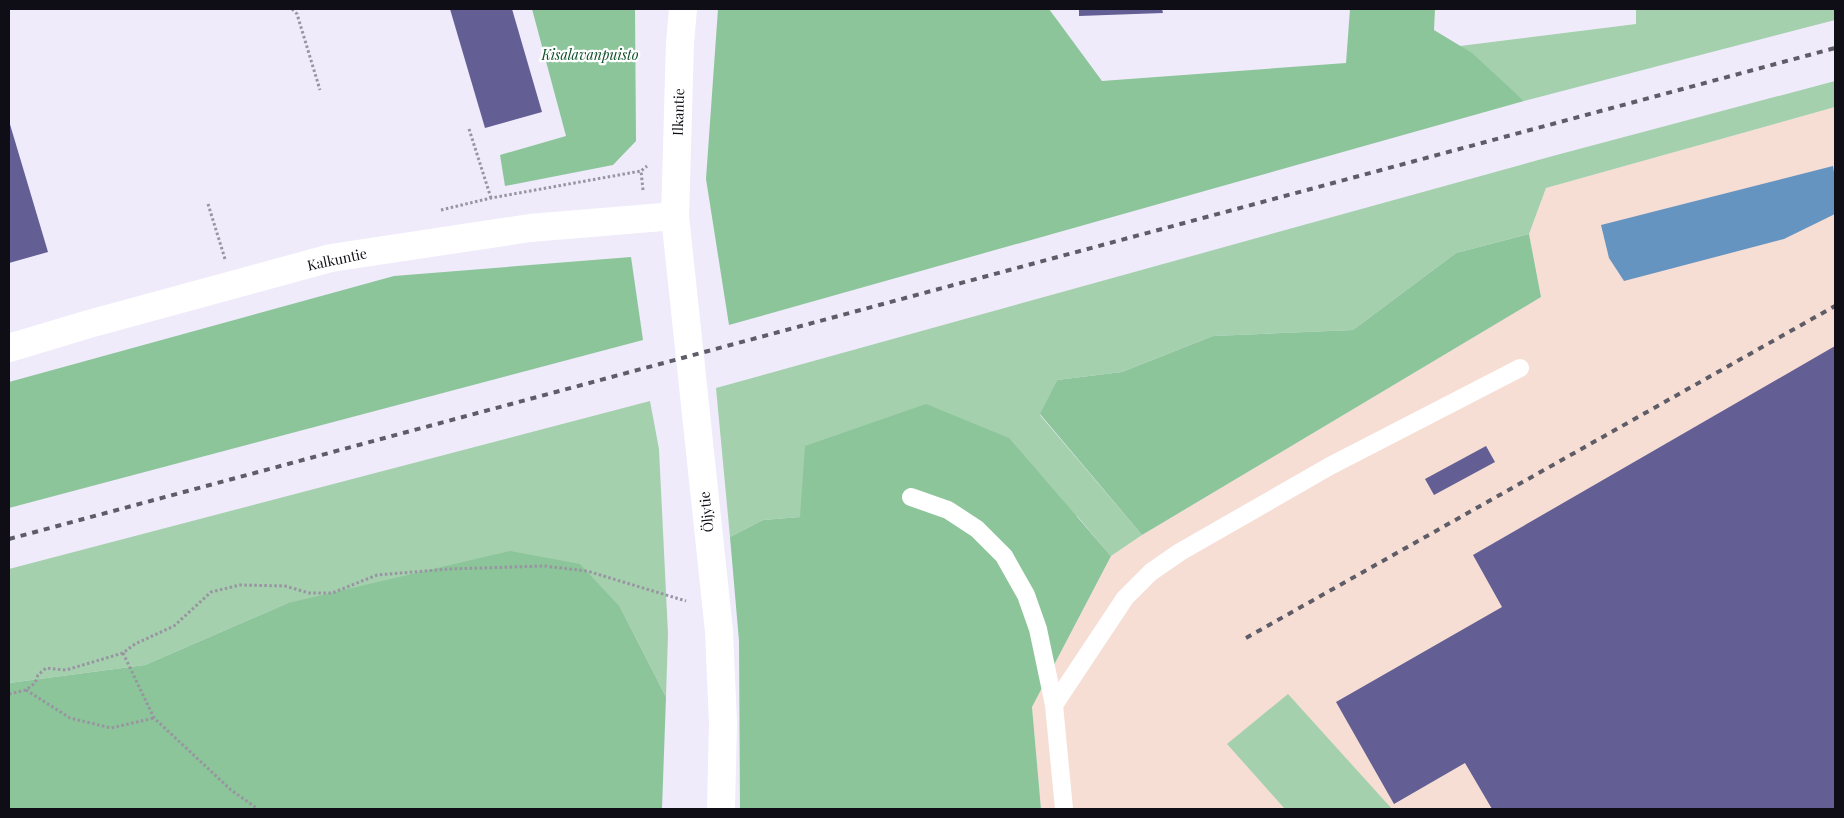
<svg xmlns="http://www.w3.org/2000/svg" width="1844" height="818" viewBox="0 0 1844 818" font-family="'Playfair Display',serif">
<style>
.industrial{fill:#f6ded5}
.green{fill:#a5d0ae}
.forest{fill:#8cc59a}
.water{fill:#6694c1}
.building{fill:#635e94}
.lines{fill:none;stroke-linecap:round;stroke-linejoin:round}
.path{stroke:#9894a1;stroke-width:3;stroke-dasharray:2.5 2.5;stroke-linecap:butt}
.service{stroke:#fff;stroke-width:18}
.tertiary{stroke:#fff;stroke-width:28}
.secondary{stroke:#fff;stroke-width:28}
.rail{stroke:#5e5c67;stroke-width:4;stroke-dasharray:6 6;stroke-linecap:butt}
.labels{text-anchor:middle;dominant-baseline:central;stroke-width:4.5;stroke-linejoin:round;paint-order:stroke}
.park-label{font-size:14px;font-style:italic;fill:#0c4e27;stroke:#fff}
.street-label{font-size:14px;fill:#0f0d15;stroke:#fff}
</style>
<rect width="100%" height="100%" fill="#efebfb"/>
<polygon class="industrial" points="1835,107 1835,809 1041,809 1032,707 1111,556 1142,535 1541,297 1529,234 1546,188"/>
<g class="green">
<polygon points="1636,9 1835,9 1835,20 1524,101 1460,46 1636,24"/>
<polygon points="1835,81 1835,107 1546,188 1529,234 1456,253 1353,330 1213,336 1122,372 1057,380 1040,415 1142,535 1111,556 1077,516 800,517 763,520 730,537 716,388 1549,157"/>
<polygon points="650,401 659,449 668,634 666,697 620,607 288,603 145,665 9,683 9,569"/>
<polygon points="1288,694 1392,809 1285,809 1227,744"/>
</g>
<g class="forest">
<polygon points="532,9 635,9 636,141 613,165 505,186 500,155 566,136"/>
<polygon points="718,9 1049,9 1102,81 1346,63 1350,9 1435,9 1434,30 1472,53 1524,101 729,325 706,179"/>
<polygon points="1529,234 1541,297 1142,535 1040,414 1057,380 1122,372 1213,336 1353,330 1456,253"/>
<polygon points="631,257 643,340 9,508 9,382 394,276"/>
<polygon points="926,404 1009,438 1111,556 1032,707 1041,809 740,809 739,641 730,537 763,520 800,517 805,446"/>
<polygon points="510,551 580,564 620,607 666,697 662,809 9,809 9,683 145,665 288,603"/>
</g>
<polygon class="water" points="1833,166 1835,178 1835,214 1784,239 1624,281 1609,258 1601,225"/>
<g class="building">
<polygon points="450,9 512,9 542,112 485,128"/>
<polygon points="1079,9 1162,9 1163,13 1079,16"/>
<polygon points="9,121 48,252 9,263"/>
<polygon points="1835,346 1835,809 1492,809 1465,763 1394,804 1336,702 1502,607 1473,555"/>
<polygon points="1486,446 1495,462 1434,495 1425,479"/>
</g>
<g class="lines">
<g class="path">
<polyline points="292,9 297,14 320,90"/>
<polyline points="469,129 491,198"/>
<polyline points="643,190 641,171 647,166"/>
<polyline points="208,204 225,259"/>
<polyline points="441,210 491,198 641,171"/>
<polyline points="123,653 154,718 231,790 258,809"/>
<polyline points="26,690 70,718 111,728 154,718"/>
<polyline points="9,694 26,690 35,683 38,675 46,668 66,670 123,653 135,644 174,626 211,592 240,585 285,586 309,593 332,593 377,575 449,569 544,566 587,571 686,601"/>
</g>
<g class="service">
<polyline points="911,497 948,510 977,529 1004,556 1026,595 1038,629 1054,705"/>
<polyline points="1064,809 1054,705 1125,598 1151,572 1180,552 1330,466 1520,368"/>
</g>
<polyline class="tertiary" points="9,348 89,324 331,258 530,228 675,216"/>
<polyline class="secondary" points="683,9 680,43 675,216 719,631 723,723 721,809"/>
<g class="rail">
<polyline points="9,539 1835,48"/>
<polyline points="1246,638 1835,306"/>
</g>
</g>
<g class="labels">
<g class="park-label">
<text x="590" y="54">Kisalavanpuisto</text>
</g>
<g class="street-label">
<text transform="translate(678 112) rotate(-88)">Ilkantie</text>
<text transform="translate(337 259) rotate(-12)">Kalkuntie</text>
<text transform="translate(706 512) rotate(-96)">Öljytie</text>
</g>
</g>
<rect width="1844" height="818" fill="none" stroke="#0f0d15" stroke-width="20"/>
</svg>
